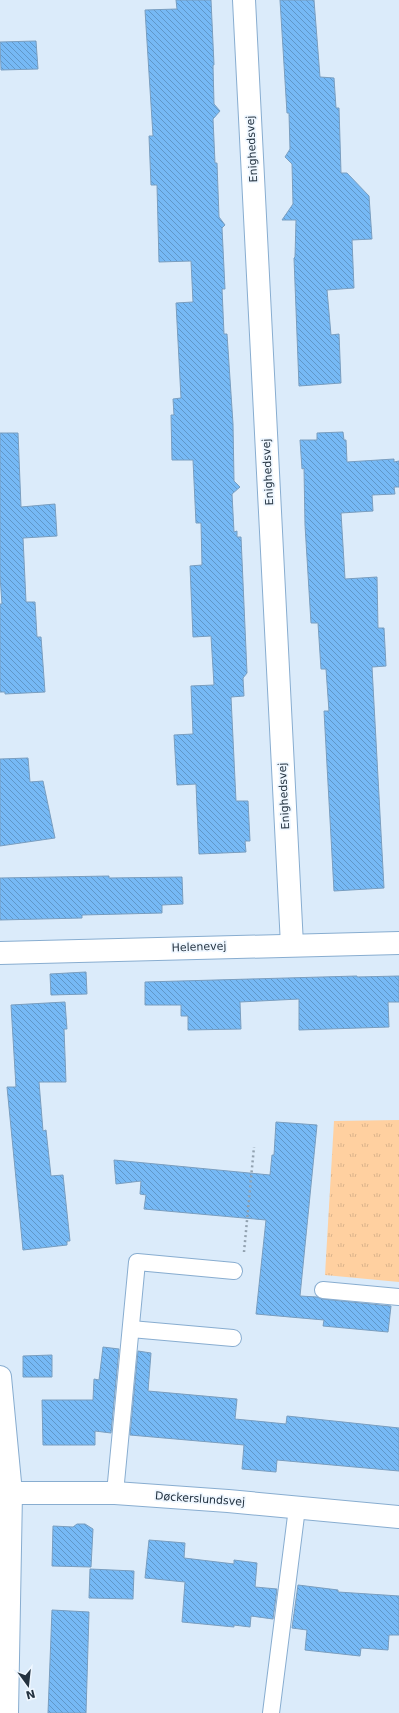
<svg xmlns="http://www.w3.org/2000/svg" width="399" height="1713" viewBox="0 0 399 1713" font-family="'DejaVu Sans',sans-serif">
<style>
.park{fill:url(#park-tufts)}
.building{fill:url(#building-back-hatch);stroke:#799ec0}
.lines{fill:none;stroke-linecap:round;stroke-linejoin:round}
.service-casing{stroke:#88add0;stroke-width:18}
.minor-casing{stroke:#88add0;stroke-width:24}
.tertiary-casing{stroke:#88add0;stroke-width:24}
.path{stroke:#92a2b0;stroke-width:2.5;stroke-dasharray:2 3;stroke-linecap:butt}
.service{stroke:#fff;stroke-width:16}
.minor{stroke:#fff;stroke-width:22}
.tertiary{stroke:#fff;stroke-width:22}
.labels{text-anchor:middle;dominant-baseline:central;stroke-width:3.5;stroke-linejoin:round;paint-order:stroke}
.street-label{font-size:11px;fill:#233240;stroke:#eff7ff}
</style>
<defs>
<pattern id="park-tufts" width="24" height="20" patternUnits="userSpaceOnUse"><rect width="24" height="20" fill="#ffd0a0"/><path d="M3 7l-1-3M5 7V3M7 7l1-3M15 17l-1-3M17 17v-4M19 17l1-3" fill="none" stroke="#dab38b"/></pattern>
<pattern id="building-back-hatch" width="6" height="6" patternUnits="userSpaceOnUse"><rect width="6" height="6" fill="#76b9f5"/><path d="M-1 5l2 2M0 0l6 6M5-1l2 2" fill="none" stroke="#6097c8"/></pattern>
</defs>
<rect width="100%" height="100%" fill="#dbebfa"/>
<polygon class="park" points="399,1120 399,1282 325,1275 334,1121"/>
<g class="building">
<polygon points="176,0 211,0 214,65 213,65 214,104 220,111 213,119 215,163 217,163 219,217 225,225 222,228 225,289 222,289 224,334 227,334 233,424 234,481 240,487 232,494 234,532 237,531 237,537 241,537 247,673 243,678 244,696 231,697 236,801 248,801 250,841 245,841 246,852 199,854 196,784 177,785 174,735 193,734 191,686 214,685 211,636 193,637 190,566 202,565 201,523 196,523 193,460 172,460 171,415 174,415 173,399 181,398 176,303 193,302 191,261 159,262 157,185 151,185 149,136 153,136 145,10 177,9"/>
<polygon points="280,0 314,0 320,77 334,78 336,108 339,108 341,173 347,173 369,196 372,239 352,240 354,288 327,290 331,335 339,334 341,383 299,386 294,258 295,257 296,220 282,220 293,204 292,164 285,157 290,149 289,113 287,113"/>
<polygon points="36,41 38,69 1,70 0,42"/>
<polygon points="343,432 344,440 346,440 347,462 394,459 394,462 399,461 399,487 394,487 395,494 372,495 373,511 341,513 345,579 377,577 378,628 384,628 386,666 372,667 384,888 334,891 324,711 329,711 326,669 321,669 318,623 311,623 305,525 304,468 302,469 300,440 317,440 317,433"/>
<polygon points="0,433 18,433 21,507 55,504 57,536 23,538 26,602 35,602 37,637 41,637 45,692 5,694 5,692 0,692 0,604 2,604 0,576"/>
<polygon points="28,758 30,782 43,781 55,838 0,846 0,759"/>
<polygon points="109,876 109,878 182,877 183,904 162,905 162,913 82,915 82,918 0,920 0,878"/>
<polygon points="86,972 87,994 51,995 50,974"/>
<polygon points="357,976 357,977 399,976 399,1002 388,1002 389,1027 299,1030 299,999 240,1002 241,1029 188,1030 188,1016 181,1016 181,1005 145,1005 145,982"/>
<polygon points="65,1002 67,1029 64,1029 66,1082 39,1082 43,1131 46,1130 51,1176 63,1175 70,1241 67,1241 67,1245 23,1250 7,1087 16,1087 11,1005"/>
<polygon points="276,1122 317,1125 300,1296 317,1297 322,1299 391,1306 388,1332 323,1326 324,1320 256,1314 266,1220 144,1209 146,1195 140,1194 141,1181 116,1184 114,1160 270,1175 272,1155 274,1155"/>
<polygon points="103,1347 119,1349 111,1433 95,1431 95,1445 43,1445 42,1400 93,1400 94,1379 99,1380"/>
<polygon points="138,1351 151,1353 148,1391 237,1399 235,1419 286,1424 287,1416 399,1428 399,1471 277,1460 276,1472 242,1469 244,1445 130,1435"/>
<polygon points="52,1355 52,1377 23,1377 23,1356"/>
<polygon points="77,1524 85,1524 93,1529 91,1567 52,1566 53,1526 73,1527"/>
<polygon points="149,1540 185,1543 184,1558 234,1564 234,1560 257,1563 255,1587 277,1589 273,1619 251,1616 250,1627 234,1625 234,1627 182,1622 185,1582 145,1578"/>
<polygon points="90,1569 134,1571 133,1599 89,1598"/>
<polygon points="298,1585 338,1590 338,1592 399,1596 399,1635 389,1635 388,1650 361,1648 360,1656 305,1650 307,1630 292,1628"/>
<polygon points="52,1610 89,1612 86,1713 48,1713"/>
</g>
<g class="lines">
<defs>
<g id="service">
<polyline points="323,1290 399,1297"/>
<polyline points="131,1329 233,1338"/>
<polyline points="115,1493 137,1262 234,1271"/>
<polyline points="271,1713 297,1508"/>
</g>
<g id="minor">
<polyline points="244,0 292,945"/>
<polyline points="0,953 399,943"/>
<polyline points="0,1377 11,1493 7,1713"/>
</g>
<polyline id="tertiary" points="0,1493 115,1493 228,1501 399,1517"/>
</defs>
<use href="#service" class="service-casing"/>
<use href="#minor" class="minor-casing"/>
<use href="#tertiary" class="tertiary-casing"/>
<polyline class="path" points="244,1252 254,1147"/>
<use href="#service" class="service"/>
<use href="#minor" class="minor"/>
<use href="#tertiary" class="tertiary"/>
</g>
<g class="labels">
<g class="street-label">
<text transform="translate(252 149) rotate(-93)">Enighedsvej</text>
<text transform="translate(268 472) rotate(-93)">Enighedsvej</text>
<text transform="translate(284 796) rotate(-93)">Enighedsvej</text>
<text transform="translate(199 947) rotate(-2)">Helenevej</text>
<text transform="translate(200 1499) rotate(4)">Døckerslundsvej</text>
</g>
</g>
<g transform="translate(28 1685) rotate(165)" stroke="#eff7ff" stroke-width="3" paint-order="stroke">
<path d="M0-3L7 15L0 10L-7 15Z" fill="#233240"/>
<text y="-6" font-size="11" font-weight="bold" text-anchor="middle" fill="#233240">N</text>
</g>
</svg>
